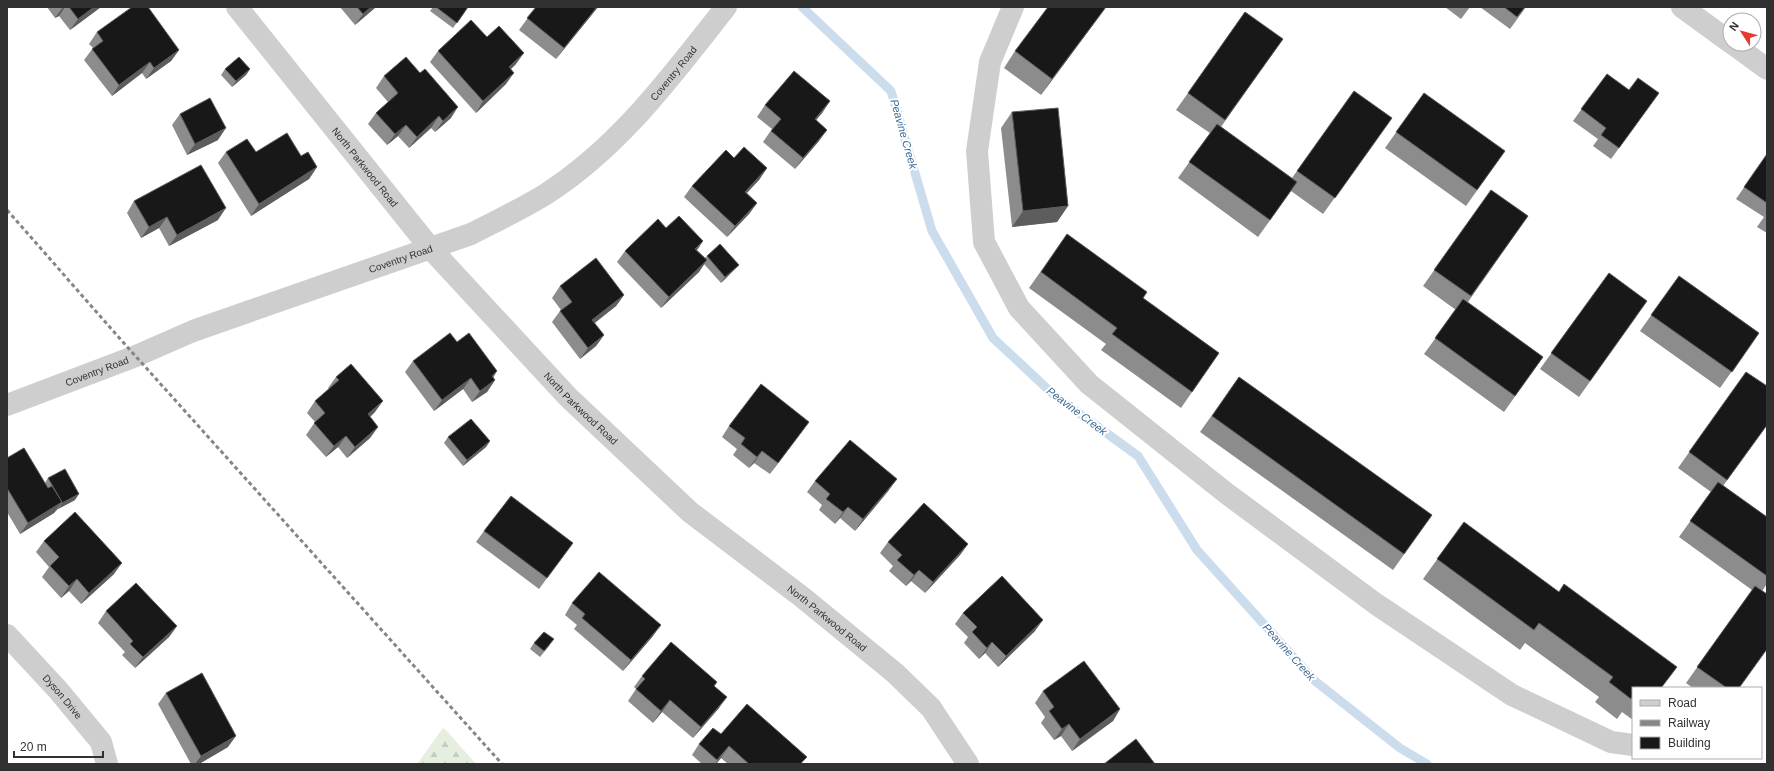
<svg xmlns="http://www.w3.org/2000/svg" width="1774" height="771" viewBox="0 0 1774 771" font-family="Arial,sans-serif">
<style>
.forest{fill:url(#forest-firs)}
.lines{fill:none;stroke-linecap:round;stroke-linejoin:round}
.stream{stroke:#cbdced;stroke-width:9}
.minor{stroke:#cecece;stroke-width:22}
.rail{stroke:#868686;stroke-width:3;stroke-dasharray:4 3;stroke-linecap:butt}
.wall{fill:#8c8c8c}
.shaded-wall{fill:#5d5d5d}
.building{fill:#181818;stroke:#5d5d5d}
.labels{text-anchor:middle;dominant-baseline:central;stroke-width:4;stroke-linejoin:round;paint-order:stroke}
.street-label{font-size:10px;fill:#313131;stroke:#fff}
.water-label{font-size:11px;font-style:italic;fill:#3c6895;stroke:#fff}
</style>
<defs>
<pattern id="forest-firs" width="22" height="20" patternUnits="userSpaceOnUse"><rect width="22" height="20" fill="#e5eedf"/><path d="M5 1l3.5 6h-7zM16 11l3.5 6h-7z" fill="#c5cdc0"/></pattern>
</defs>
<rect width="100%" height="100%" fill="#fff"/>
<polygon class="forest" points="443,728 446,730 476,764 417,764"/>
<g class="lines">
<polyline class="stream" points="802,7 891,91 932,231 993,338 1054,395 1138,456 1197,550 1315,681 1400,748 1427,764"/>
<g class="minor">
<path id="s1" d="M 237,7 L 431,249 L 568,397 L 690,512 L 802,597 L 895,673 L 931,708 L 968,764"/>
<polyline points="1013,7 990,62 977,151 984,242 1019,308 1089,384 1226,493 1376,604 1512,695 1611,742 1633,745"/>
<polyline points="1682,7 1730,42"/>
<polyline points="1733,44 1767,69"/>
<path id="s2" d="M 7,405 L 136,356 L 193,331 L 471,234 C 496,221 522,209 546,194 C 621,146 672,75 726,7"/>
<path id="s3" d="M 7,635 L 58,690 L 101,742 L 107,764"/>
</g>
<polyline class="rail" points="7,210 122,341 502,764"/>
</g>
<g class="wall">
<polygon points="47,7 101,7 70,30 59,16 55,18"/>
<polygon points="340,7 376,7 355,25"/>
<polygon points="433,7 468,7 453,28 430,11"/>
<polygon points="536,7 598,7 556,59 519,30"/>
<polygon points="1445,7 1470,7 1461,19"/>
<polygon points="1480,7 1526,7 1510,29"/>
<polygon points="1245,12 1283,39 1221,127 1292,178 1354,91 1392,118 1323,214 1291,191 1258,237 1178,178 1210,133 1176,110"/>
<polygon points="1101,14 1041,95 1004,68 1015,51"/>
<polygon points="97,32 179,50 171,61 146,79 142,73 112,96 84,60 93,48 89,44"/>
<polygon points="438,51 516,64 511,69 506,84 476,113 430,62"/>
<polygon points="225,69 250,69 246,75 232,87 221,75"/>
<polygon points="1607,74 1629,90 1659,93 1611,159 1593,146 1598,139 1573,121"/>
<polygon points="384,76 451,118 435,132 431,128 409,148 398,136 387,145 368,124 376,113 388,102 376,88"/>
<polygon points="1424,93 1505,151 1466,206 1385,148"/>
<polygon points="830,101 822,113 816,120 819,141 795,169 763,142 772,129 757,117 765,105"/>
<polygon points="1012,112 1068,206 1057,222 1012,227 1001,128"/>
<polygon points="180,114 218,140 187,155 172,125"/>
<polygon points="226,152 256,152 301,156 317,167 309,179 251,216 218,163"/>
<polygon points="1767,154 1767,233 1757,227 1764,217 1736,199"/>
<polygon points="734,158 767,168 759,180 747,193 757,203 749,214 727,237 684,197 692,186"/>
<polygon points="1491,190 1528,216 1468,302 1543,357 1504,412 1424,354 1456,310 1423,286"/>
<polygon points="134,201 218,220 169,246 159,228 141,238 127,213"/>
<polygon points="666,228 703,241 697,250 705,258 707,256 739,265 721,283 704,264 699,272 661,308 617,262 625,251"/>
<polygon points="1067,234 1143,298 1219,353 1181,408 1101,350 1106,344 1029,288"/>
<polygon points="1609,273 1636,317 1579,397 1540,369"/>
<polygon points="1679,276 1759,333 1720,388 1640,331"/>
<polygon points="560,286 624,295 616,306 595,323 604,335 596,346 580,359 552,322 560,311 561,310 552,298"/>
<polygon points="457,342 495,380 487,392 472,402 463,389 434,411 405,372 413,361"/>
<polygon points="1746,372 1767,425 1723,486 1767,517 1767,584 1762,591 1739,688 1693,688 1686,683 1752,590 1679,537 1711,492 1678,468"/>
<polygon points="336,377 375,412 370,417 378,427 370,438 347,458 338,447 326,457 306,435 315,422 307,413 315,401 329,389 328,388"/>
<polygon points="1239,377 1432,515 1393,570 1200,432"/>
<polygon points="809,422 770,474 754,463 749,468 733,455 737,449 722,437 729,426"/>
<polygon points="448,437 490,441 486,447 463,466 444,443"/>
<polygon points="7,458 45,483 48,478 75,500 58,509 54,513 20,534 7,512"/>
<polygon points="815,481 889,490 855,531 840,518 835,524 819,510 822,505 807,492"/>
<polygon points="1464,522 1633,688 1633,720 1622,712 1617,719 1595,702 1599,697 1525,643 1520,650 1423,579"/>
<polygon points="484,531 565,554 539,589 476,542"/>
<polygon points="44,541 114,574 81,604 69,591 61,598 42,577 49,567 36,552"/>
<polygon points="888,542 968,544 960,555 925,593 911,581 906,586 889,571 893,566 880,553"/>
<polygon points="572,603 653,636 623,671 574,629 577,625 565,615"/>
<polygon points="106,611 177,626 169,637 135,668 122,655 125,652 98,623"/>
<polygon points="963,613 1035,631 998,667 985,653 979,659 964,643 968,637 955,624"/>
<polygon points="534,643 550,645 540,657 530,649"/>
<polygon points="642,676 715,686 719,708 693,738 662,712 653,723 628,701 636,689 634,687"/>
<polygon points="1043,691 1120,709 1113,721 1072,751 1061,736 1054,740 1041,723 1045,717 1035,703"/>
<polygon points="166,693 228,747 199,764 191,764 158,704"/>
<polygon points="721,734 807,757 801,764 728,764 721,758 716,764 702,764 692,755 699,744"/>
</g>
<g class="shaded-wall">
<polygon points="63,7 65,7 59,16 55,18"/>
<polygon points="94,7 101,7 70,30 78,19"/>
<polygon points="371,7 376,7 355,25 363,14"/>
<polygon points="597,7 598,7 556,59 564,48"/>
<polygon points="1106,7 1101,14 1041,95 1052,79"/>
<polygon points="179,50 171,61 146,79 154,68"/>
<polygon points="524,53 516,64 501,78 509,67"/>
<polygon points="150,62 142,73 112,96 119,85"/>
<polygon points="250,69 246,75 232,87 236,81"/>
<polygon points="514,73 506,84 476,113 483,101"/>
<polygon points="830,101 822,113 807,131 815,119"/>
<polygon points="458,107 451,118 435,132 443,121"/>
<polygon points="439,116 431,128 409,148 417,137"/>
<polygon points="406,125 398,136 387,145 395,134"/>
<polygon points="226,128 218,140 187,155 195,144"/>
<polygon points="827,130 819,141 795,169 803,158"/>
<polygon points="317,167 309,179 251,216 259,204"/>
<polygon points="767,168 759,180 737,203 745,192"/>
<polygon points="757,203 749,214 727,237 735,226"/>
<polygon points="1068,206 1057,222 1012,227 1023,211"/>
<polygon points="226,208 218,220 169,246 177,235"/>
<polygon points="167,217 159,228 141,238 149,227"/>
<polygon points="703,241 695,253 695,249"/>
<polygon points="707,260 699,272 661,308 669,297"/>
<polygon points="739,265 721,283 725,277"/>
<polygon points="624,295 616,306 584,331 592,320"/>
<polygon points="604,335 596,346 580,359 588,348"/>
<polygon points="497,371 490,383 492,376"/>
<polygon points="471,378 463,389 434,411 442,400"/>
<polygon points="495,380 487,392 472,402 480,391"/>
<polygon points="383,401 375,412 360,426 368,414"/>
<polygon points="809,422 801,433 770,474 778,463"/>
<polygon points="378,427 370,438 347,458 355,447"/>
<polygon points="346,436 338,447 326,457 334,446"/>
<polygon points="490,441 486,447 463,466 467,460"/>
<polygon points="762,451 754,463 749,468 757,457"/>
<polygon points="897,479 889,490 855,531 863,519"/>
<polygon points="79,494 75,500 58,509 62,503"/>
<polygon points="62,502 54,513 20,534 28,523"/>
<polygon points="848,507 840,518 835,524 843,512"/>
<polygon points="968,544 960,555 925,593 933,582"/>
<polygon points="122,563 114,574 81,604 89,593"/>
<polygon points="919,570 911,581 906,586 914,575"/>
<polygon points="77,579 69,591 61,598 69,586"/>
<polygon points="1043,620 1035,631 998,667 1006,656"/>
<polygon points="661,625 653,636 623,671 631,660"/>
<polygon points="177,626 169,637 135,668 143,657"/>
<polygon points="992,642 985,653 979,659 987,648"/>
<polygon points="727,697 719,708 693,738 701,727"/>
<polygon points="670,700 662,712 653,723 661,711"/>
<polygon points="1120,709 1113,721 1072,751 1080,739"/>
<polygon points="1069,724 1061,736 1054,740 1062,729"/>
<polygon points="236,736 228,747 199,764 195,764 201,756"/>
<polygon points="729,746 721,758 716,764 715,764"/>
</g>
<g class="building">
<polygon points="69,7 94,7 78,19"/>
<polygon points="132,7 148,7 179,50 154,68 150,62 119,85 92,49 103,41 97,32"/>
<polygon points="357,7 371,7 363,14"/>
<polygon points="436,7 468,7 457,23"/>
<polygon points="536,7 597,7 564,48 527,18"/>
<polygon points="1048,7 1106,7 1052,79 1015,51"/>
<polygon points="1504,7 1525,7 1517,17"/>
<polygon points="1245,12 1283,39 1225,120 1188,93"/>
<polygon points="471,20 487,37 499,26 524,53 509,67 514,73 483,101 438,51"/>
<polygon points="239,57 250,69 236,81 225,69"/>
<polygon points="406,57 420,73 425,69 458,107 443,121 439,116 417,137 406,125 395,134 376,113 398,93 384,76"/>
<polygon points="794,71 830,101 815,119 827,130 803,158 771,131 781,119 765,105"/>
<polygon points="1607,74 1629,90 1638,78 1659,93 1619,148 1601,135 1606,128 1581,109"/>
<polygon points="1354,91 1392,118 1335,198 1297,171"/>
<polygon points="1424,93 1505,151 1477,190 1396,132"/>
<polygon points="210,98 226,128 195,144 180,114"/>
<polygon points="1058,108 1068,206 1023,211 1012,112"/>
<polygon points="1217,124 1297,182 1270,220 1189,162"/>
<polygon points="287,133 301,156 308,152 317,167 259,204 226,152 247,139 256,152"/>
<polygon points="744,147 767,168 745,192 757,203 735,226 692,186 726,150 734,158"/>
<polygon points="1767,154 1767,203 1744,187"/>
<polygon points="201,165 226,208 177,235 167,217 149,227 134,201"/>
<polygon points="1491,190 1528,216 1471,296 1434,270"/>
<polygon points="679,216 703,241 695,249 707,260 669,297 625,251 658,219 666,228"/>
<polygon points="1067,234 1147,292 1143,298 1219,353 1192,392 1112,334 1117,328 1041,272"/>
<polygon points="720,244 739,265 725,277 707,256"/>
<polygon points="596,258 624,295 592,320 604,335 588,348 560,311 572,302 560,286"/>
<polygon points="1609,273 1647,301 1590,381 1551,353"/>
<polygon points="1679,276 1759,333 1732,372 1651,315"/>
<polygon points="1463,299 1543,357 1515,396 1435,338"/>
<polygon points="450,333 457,342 469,333 497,371 492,376 495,380 480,391 471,378 442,400 413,361"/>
<polygon points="351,364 383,401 368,414 378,427 355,447 346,436 334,446 314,423 325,413 315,401 339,380 336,377"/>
<polygon points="1746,372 1767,386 1767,425 1727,480 1689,452"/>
<polygon points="1239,377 1432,515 1404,554 1212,416"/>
<polygon points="761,384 809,422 778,463 762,451 757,457 741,444 745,438 729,426"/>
<polygon points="471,419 490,441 467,460 448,437"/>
<polygon points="850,440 897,479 863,519 848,507 843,512 826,499 830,494 815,481"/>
<polygon points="24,448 48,488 52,486 62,502 28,523 7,488 7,458"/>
<polygon points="65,469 79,494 62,503 62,502 48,478"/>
<polygon points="1718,482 1767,517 1767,576 1690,521"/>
<polygon points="511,496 573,543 547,578 484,531"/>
<polygon points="924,503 968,544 933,582 919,570 914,575 897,560 902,555 888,542"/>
<polygon points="75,512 122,563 89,593 77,579 69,586 50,566 59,557 44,541"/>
<polygon points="1464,522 1559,592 1564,584 1677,667 1661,688 1633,688 1633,696 1631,699 1609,682 1613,677 1539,623 1534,630 1437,559"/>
<polygon points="599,572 661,625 631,660 582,618 585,614 572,603"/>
<polygon points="1002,576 1043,620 1006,656 992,642 987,648 972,632 977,627 963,613"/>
<polygon points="136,583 177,626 143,657 130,644 133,641 106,611"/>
<polygon points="1755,586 1767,594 1767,649 1739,688 1727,688 1697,667"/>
<polygon points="544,632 554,639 544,651 534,643"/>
<polygon points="671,642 717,682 714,686 727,697 701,727 670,700 661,711 636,689 645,679 642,676"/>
<polygon points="1084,661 1120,709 1080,739 1069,724 1062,729 1049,711 1054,707 1043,691"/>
<polygon points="202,673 236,736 201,756 166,693"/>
<polygon points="747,704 807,757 800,764 749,764 729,746 717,760 699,744 713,728 721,734"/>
<polygon points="1136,739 1155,764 1104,764"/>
</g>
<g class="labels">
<g class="street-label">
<text stroke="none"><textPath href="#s2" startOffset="756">Coventry Road</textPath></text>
<text stroke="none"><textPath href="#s1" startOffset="205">North Parkwood Road</textPath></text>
<text stroke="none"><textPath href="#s2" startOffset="420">Coventry Road</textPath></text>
<text stroke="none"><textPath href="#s2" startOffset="96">Coventry Road</textPath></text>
<text stroke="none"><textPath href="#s1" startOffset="529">North Parkwood Road</textPath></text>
<text stroke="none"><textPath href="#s1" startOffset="853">North Parkwood Road</textPath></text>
<text stroke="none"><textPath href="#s3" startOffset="83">Dyson Drive</textPath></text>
</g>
<g class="water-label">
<text transform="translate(904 134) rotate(74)">Peavine Creek</text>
<text transform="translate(1077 411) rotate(37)">Peavine Creek</text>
<text transform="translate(1289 652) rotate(48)">Peavine Creek</text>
</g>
</g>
<rect width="1774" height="771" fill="none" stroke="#313131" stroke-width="16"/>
<rect x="1632" y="687" width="130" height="72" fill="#ffffff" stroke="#adadad"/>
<rect x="1640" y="700" width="20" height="6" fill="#cecece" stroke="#adadad"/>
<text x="1668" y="707" font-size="12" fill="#313131">Road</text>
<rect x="1640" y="720" width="20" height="6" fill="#868686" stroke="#adadad"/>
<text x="1668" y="727" font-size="12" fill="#313131">Railway</text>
<rect x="1640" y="737" width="20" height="12" fill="#181818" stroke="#adadad"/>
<text x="1668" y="747" font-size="12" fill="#313131">Building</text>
<g transform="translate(1742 32) rotate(306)"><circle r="19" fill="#ffffff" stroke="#adadad"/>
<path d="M0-3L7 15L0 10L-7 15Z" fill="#e93931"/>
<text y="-6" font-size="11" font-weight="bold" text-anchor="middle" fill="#313131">N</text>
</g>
<path d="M14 751v6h89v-6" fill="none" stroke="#313131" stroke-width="2"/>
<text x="20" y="751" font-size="12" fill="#313131" stroke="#ffffff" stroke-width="3" paint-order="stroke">20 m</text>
</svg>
